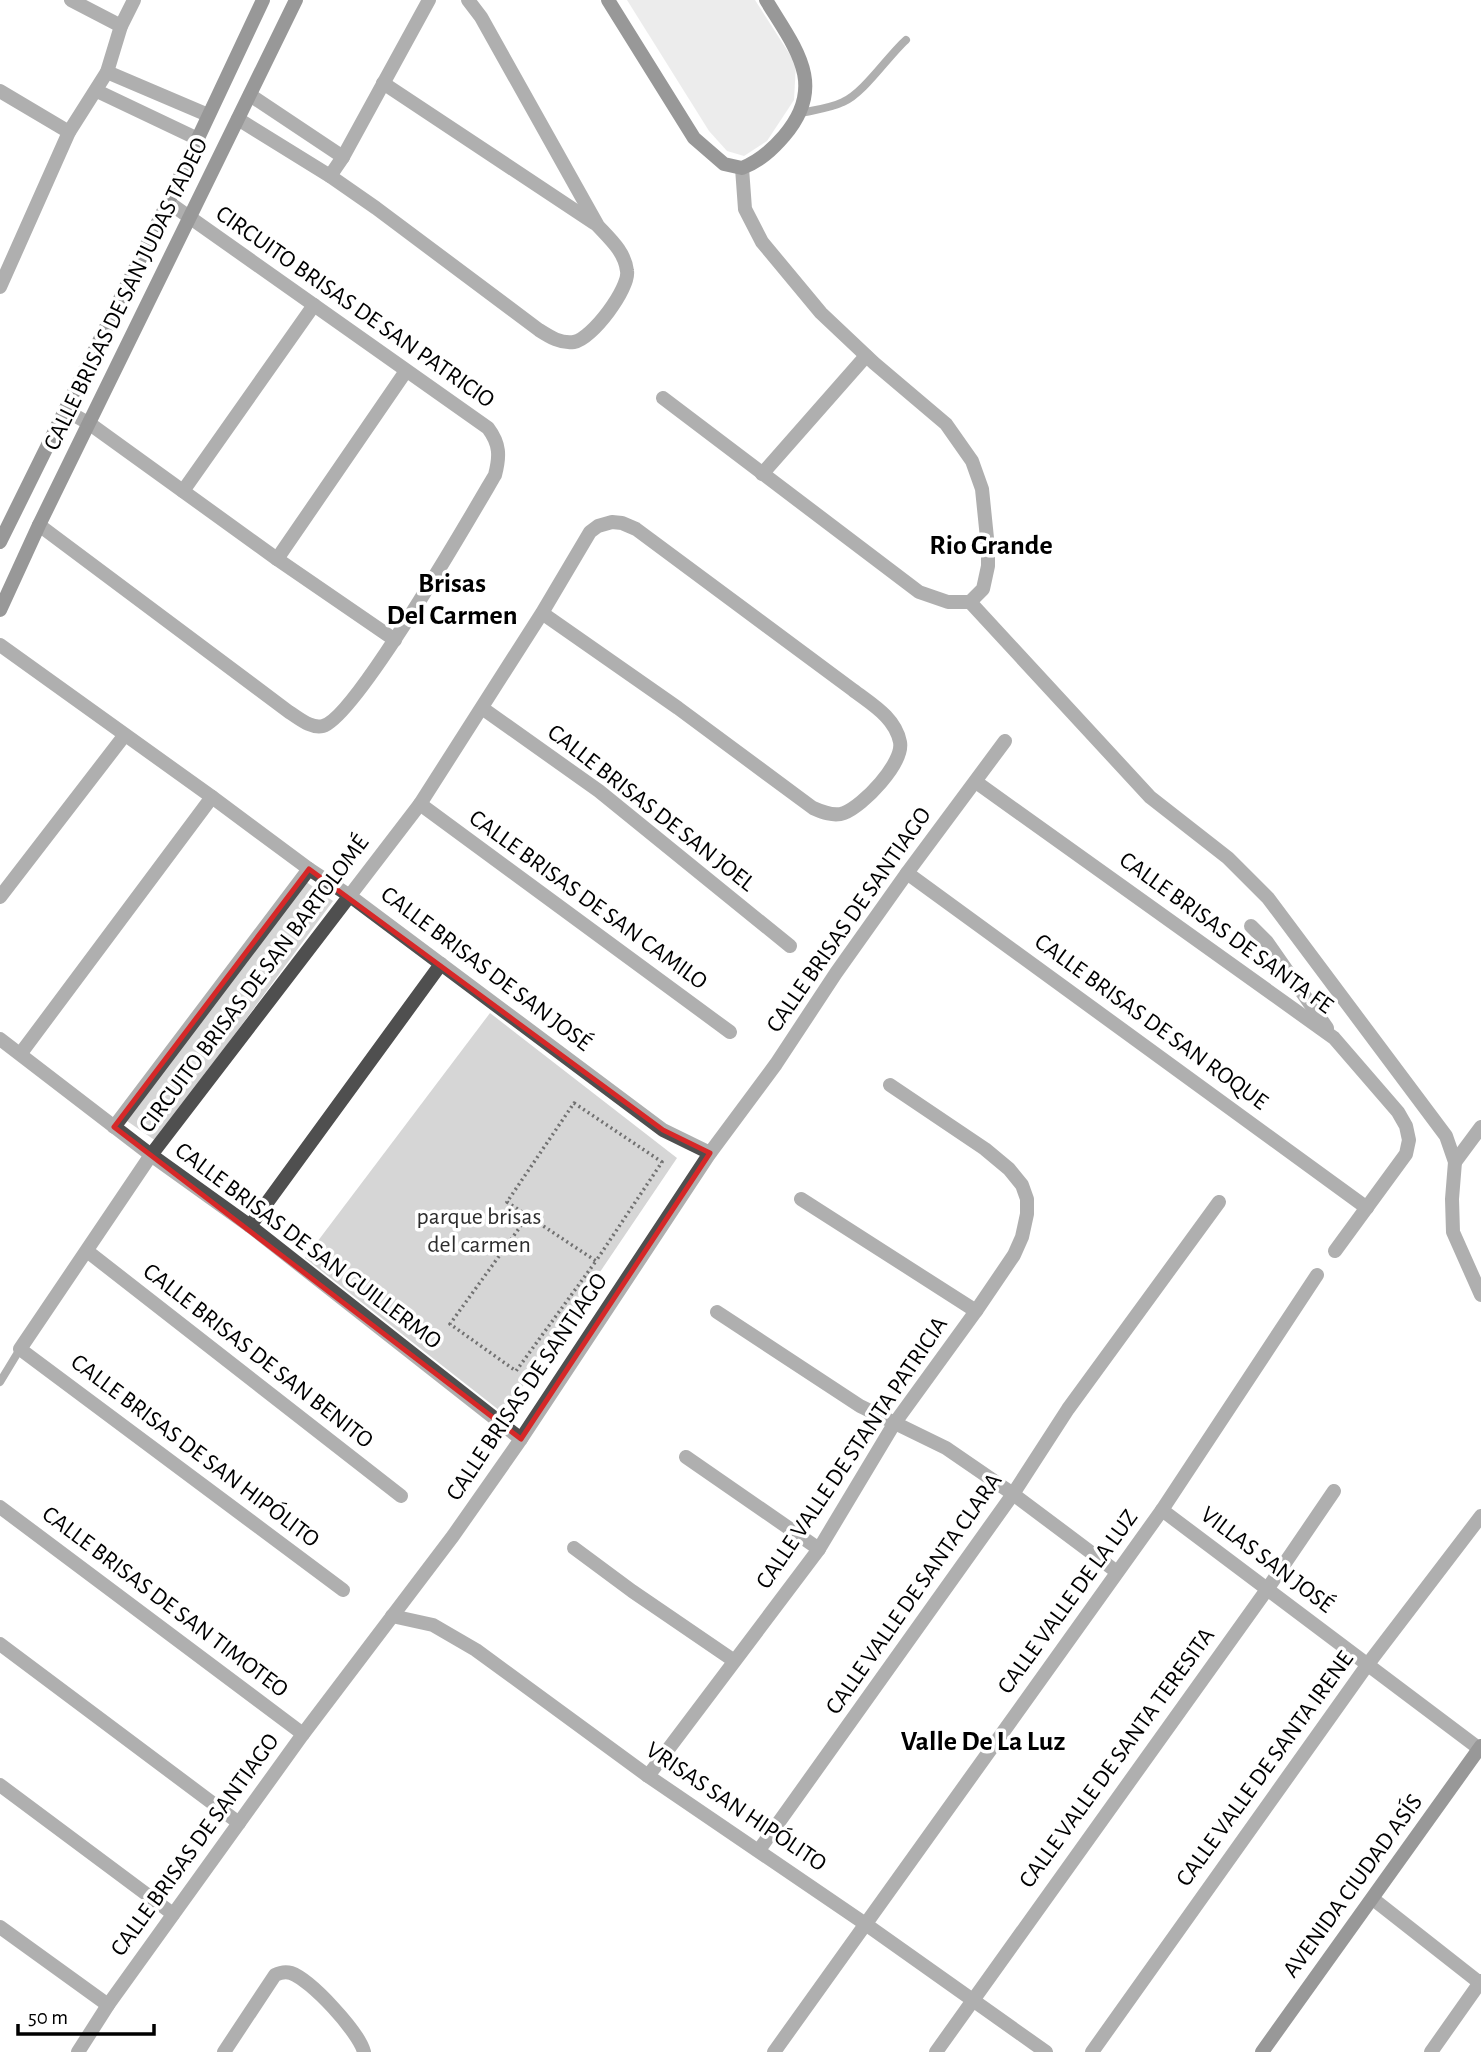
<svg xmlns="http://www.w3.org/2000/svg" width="1481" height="2052" viewBox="0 0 1481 2052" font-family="'Alegreya Sans',sans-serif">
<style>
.green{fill:#d6d6d6}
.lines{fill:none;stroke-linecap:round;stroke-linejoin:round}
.path{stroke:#717171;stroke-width:3.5;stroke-dasharray:2 3.5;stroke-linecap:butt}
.lane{stroke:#4f4f4f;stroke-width:8}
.street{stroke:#4f4f4f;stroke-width:14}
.secondary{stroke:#1c1c1c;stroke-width:14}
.marked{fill:none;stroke:#d62828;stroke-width:5;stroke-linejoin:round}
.labels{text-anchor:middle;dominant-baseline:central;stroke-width:7;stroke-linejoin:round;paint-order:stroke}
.street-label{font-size:24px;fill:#000;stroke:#fff}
.park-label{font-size:24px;fill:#2d2d2d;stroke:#fff}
.quarter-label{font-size:28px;font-weight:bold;fill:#000;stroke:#fff}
</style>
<rect width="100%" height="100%" fill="#fff"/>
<g class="green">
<polygon points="627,0 755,0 796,64 794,100 767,141 744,156 727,151 709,131"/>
<polygon points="305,881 333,901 156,1141 127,1121"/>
<polygon points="490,1013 677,1158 504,1414 305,1258"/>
</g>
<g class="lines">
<g class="path">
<polygon points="574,1103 662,1162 596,1261 507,1202"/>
<polyline points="528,1216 450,1324 516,1371 596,1261"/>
</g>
<g class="lane">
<path d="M 801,113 C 814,110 831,108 843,102 C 863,94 888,56 906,40"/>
<polyline points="0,1382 20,1349"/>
</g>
<g class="street">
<polyline points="71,0 121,26"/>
<polyline points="107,72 208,115"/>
<polyline points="383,83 594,223"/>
<polyline points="0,91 69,132"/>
<polyline points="97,91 198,139"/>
<polyline points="250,95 343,157"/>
<path d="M 238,119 L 330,176 L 376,208 L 539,330 C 550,337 561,344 574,342 C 592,339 630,288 627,271 C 625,252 610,239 598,226 L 481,17 L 468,0"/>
<polyline points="330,176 343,157 429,0"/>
<polyline points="0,287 69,132 107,72 121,26 134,0"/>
<polyline points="663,398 919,592 948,602 970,602 983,589 988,566 988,548 982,489 972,461 946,424 874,363 821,313 762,242 745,209 742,168"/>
<polyline points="65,410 90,424 277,559 395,640"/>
<polyline points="762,474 866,356"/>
<polyline points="183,491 314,305"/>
<path d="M 39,525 L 289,712 C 299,718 311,729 323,726 C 355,718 472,514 495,475 C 500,456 500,444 488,428 L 168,202"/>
<polyline points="277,559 406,371"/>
<polyline points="970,602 1150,797 1228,858 1268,898 1446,1136 1455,1162 1452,1199 1453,1232 1481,1295"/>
<polyline points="0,645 212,797 309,869 350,896 663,1130 710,1153"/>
<polyline points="482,708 599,791 790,946"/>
<polyline points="976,782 1334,1038 1398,1112 1406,1126 1409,1140 1406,1154 1335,1251"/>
<polyline points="420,804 730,1032"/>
<polyline points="907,873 1367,1208"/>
<polyline points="0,897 124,736"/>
<polyline points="1251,926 1267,942 1327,1028"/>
<polyline points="0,1039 151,1155 250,1226 521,1439"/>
<polyline points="21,1053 212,797"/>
<polyline points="114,1127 309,869"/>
<polyline points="1455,1162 1481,1127"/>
<polyline points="801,1199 976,1311"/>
<polyline points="250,1226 441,964"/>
<polyline points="87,1251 401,1496"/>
<polyline points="717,1312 860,1406 946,1448 1013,1494 1117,1572"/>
<polyline points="686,1457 819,1549"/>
<polyline points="0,1507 303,1734"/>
<polyline points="1162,1510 1481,1750"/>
<polyline points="574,1548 632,1591 733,1660"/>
<path d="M 343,1590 L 20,1349 L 151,1155 L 420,804 L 542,613 L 590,532 L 598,526 L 612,522 L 622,523 L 636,529 L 853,690 C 871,704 895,717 900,742 C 904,763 863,806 844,813 C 834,817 822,812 813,808 L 678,708 L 542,613"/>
<polyline points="392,1616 433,1625 476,1650 648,1776 864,1923 1046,2052"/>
<polyline points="0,1644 239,1823"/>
<polyline points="648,1776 819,1549 894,1424 976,1311 1014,1255 1022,1237 1027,1214 1027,1199 1022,1185 1009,1169 985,1149 890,1085"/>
<polyline points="0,1785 173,1914"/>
<polyline points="759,1850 1013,1494 1068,1409 1219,1202"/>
<polyline points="1373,1899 1480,1983"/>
<polyline points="0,1927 108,2005"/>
<polyline points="78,2052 108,2005 303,1734 453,1536 521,1439 710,1153 776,1064 836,973 907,873 1005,741"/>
<path d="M 224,2052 L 275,1975 C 281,1972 285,1971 291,1973 C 311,1980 359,2032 364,2052"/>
<polyline points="774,2052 1162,1510 1317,1275"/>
<polyline points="936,2052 1268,1588 1334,1491"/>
<polyline points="1092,2052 1368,1664 1481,1516"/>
<polyline points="1431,2052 1481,1981"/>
</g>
<g class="secondary">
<path d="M 608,0 L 694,138 L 724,164 L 742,168 C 760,161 772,150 784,136 C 828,85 795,48 766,0"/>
<polyline points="0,542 168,202 263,0"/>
<polyline points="0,610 39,525 296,0"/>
<polyline points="1262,2052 1481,1746"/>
</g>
</g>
<path d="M0 0H1481V2052H0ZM 309,869 L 663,1130 L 710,1153 L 521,1439 L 114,1127 Z" fill="#fff" fill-opacity=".55" fill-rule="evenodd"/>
<path class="marked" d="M 309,869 L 663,1130 L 710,1153 L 521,1439 L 114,1127 Z"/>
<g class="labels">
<g class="street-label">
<text transform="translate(126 294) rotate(-64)">CALLE BRISAS DE SAN JUDAS TADEO</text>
<text transform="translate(355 307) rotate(35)">CIRCUITO BRISAS DE SAN PATRICIO</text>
<text transform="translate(651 808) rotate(38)">CALLE BRISAS DE SAN JOEL</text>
<text transform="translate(588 900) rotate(36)">CALLE BRISAS DE SAN CAMILO</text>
<text transform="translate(849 920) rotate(-55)">CALLE BRISAS DE SANTIAGO</text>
<text transform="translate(1226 933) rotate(36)">CALLE BRISAS DE SANTA FE</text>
<text transform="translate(486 969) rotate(37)">CALLE BRISAS DE SAN JOSÉ</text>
<text transform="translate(254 984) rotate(-53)">CIRCUITO BRISAS DE SAN BARTOLOMÉ</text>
<text transform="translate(1151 1022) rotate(36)">CALLE BRISAS DE SAN ROQUE</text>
<text transform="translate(308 1246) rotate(37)">CALLE BRISAS DE SAN GUILLERMO</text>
<text transform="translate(258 1356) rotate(38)">CALLE BRISAS DE SAN BENITO</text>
<text transform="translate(527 1387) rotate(-56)">CALLE BRISAS DE SANTIAGO</text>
<text transform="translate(195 1451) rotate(37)">CALLE BRISAS DE SAN HIPÓLITO</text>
<text transform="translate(852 1453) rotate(-56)">CALLE VALLE DE STANTA PATRICIA</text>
<text transform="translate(1267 1560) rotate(37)">VILLAS SAN JOSÉ</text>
<text transform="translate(914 1594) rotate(-55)">CALLE VALLE DE SANTA CLARA</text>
<text transform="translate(165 1602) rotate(37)">CALLE BRISAS DE SAN TIMOTEO</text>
<text transform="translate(1068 1602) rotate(-54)">CALLE VALLE DE LA LUZ</text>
<text transform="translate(1117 1758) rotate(-54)">CALLE VALLE DE SANTA TERESITA</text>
<text transform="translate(1265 1769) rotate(-54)">CALLE VALLE DE SANTA IRENE</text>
<text transform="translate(736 1807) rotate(34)">VRISAS SAN HIPÓLITO</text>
<text transform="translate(195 1845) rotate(-54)">CALLE BRISAS DE SANTIAGO</text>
<text transform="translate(1353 1886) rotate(-54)">AVENIDA CIUDAD ASÍS</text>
</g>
<g class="park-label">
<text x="479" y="1217">parque brisas<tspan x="479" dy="28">del carmen</tspan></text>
</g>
<g class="quarter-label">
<text x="991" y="546">Rio Grande</text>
<text x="452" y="584">Brisas<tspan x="452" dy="32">Del Carmen</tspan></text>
<text x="983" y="1742">Valle De La Luz</text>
</g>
</g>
<path d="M18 2024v10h136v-10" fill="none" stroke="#000000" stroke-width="3.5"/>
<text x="28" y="2024" font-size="21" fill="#000000" stroke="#ffffff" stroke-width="5" paint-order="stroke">50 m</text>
</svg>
